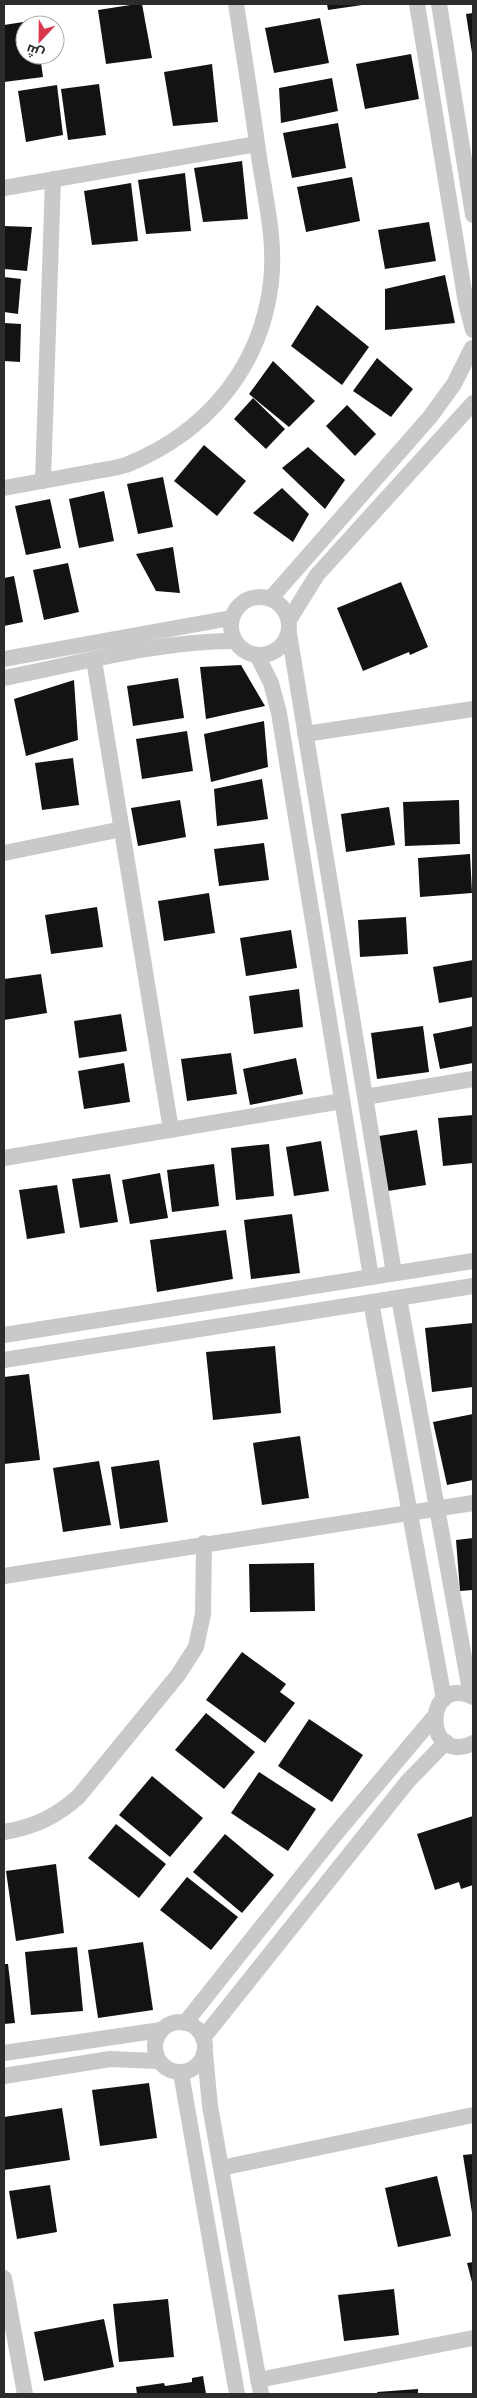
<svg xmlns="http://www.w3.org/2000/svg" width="477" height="2398" viewBox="0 0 477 2398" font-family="Jost,Cairo,sans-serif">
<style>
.building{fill:#131313}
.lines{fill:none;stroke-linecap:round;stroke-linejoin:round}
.street{stroke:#c9c9c9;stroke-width:16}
</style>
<rect width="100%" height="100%" fill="#fff"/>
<g class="building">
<polygon points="137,4 142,4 152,58 106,64 98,10"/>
<polygon points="327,4 362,4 362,5 328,10"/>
<polygon points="473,13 473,53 472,53 466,14"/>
<polygon points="320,18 329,63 274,73 265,28"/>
<polygon points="36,20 36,25 25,25 25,55 40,55 43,77 4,82 4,25"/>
<polygon points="411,54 419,99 365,109 356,64"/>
<polygon points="212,64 218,122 173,126 164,72"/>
<polygon points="332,78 338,111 281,123 279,88"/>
<polygon points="99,84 106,135 68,140 61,89"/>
<polygon points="57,85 63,135 26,142 18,91"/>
<polygon points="338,123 346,168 292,178 283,133"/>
<polygon points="242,161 248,219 203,222 194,168"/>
<polygon points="185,173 191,231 146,234 138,180"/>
<polygon points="352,177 360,221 306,232 297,187"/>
<polygon points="131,183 138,241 92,245 84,191"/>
<polygon points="429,222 436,261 385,269 378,230"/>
<polygon points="4,226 32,227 27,271 4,269"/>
<polygon points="445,275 455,323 385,330 385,289"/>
<polygon points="4,277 21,279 18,314 4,312"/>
<polygon points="317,305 369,347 342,385 291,346"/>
<polygon points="4,323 21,324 20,362 4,361"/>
<polygon points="377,358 413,389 391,417 353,391"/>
<polygon points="273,361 315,401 289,427 249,394"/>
<polygon points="253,398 285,429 266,449 234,419"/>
<polygon points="347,405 376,434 355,456 326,426"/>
<polygon points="204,445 246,481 217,516 174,481"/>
<polygon points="308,447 345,480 325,509 282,468"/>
<polygon points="163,477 173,527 138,534 127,484"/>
<polygon points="282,488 309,514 293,542 253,513"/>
<polygon points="104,491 114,541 79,548 69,499"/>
<polygon points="50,499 61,548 26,555 15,506"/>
<polygon points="173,547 180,593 156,591 136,554"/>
<polygon points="68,563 79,612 44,620 33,570"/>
<polygon points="14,576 23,622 4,626 4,578"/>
<polygon points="401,582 428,647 410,655 409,652 363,671 337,608"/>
<polygon points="241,665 265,706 206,719 200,667"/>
<polygon points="178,678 184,718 133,726 127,686"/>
<polygon points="74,680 78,740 26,756 14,699"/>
<polygon points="264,721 268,767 211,782 204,734"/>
<polygon points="187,731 193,771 142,779 136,739"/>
<polygon points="73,758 79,805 42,810 35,763"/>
<polygon points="262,779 268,819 217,826 214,789"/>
<polygon points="180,800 186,837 138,846 131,808"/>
<polygon points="459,800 460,844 405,846 403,802"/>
<polygon points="389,807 395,845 346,852 341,814"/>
<polygon points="264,843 269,880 219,886 214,849"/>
<polygon points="470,854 472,893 420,897 418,858"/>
<polygon points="209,893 215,933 164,941 158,901"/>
<polygon points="97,907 103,947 51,954 45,915"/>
<polygon points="406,917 408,954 360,957 358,920"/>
<polygon points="291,930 297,968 246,976 240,938"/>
<polygon points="473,960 473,997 439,1003 433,967"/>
<polygon points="41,974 47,1013 4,1020 4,979"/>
<polygon points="299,989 303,1027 254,1034 249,996"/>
<polygon points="121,1014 127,1051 79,1058 74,1021"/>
<polygon points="423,1026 429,1072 377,1079 371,1033"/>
<polygon points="473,1026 473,1063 440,1069 433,1034"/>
<polygon points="231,1053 237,1094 187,1101 181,1059"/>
<polygon points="296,1058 303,1094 250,1105 243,1069"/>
<polygon points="124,1063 130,1102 84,1109 78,1071"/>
<polygon points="473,1115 473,1163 443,1166 438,1118"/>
<polygon points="417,1130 426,1185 388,1191 379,1136"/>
<polygon points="321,1141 329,1191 294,1196 286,1147"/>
<polygon points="269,1144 274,1196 236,1200 231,1148"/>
<polygon points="214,1164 219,1206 172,1212 167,1170"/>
<polygon points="160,1173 168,1218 130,1224 122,1180"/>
<polygon points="110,1174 118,1222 80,1228 72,1179"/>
<polygon points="57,1185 65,1233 27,1239 19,1190"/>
<polygon points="292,1214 300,1273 251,1279 244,1220"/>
<polygon points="226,1230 233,1279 157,1292 150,1240"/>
<polygon points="473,1323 473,1387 432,1392 425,1328"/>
<polygon points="275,1346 281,1413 213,1420 206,1352"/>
<polygon points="29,1374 40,1460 4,1464 4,1377"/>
<polygon points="473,1414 473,1480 447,1485 433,1422"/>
<polygon points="300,1436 309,1498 262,1505 253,1443"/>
<polygon points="159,1460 168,1522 120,1529 111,1467"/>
<polygon points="99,1461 111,1525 63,1532 53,1468"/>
<polygon points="473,1538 473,1590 460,1591 456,1540"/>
<polygon points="314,1563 315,1611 250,1612 249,1564"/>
<polygon points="242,1652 286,1684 280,1692 295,1703 265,1743 206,1700"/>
<polygon points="206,1713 255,1752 224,1789 175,1750"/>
<polygon points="309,1719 363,1755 332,1802 278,1766"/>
<polygon points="259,1772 316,1809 288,1851 231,1813"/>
<polygon points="152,1776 203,1818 170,1857 119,1815"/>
<polygon points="473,1816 473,1885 461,1889 459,1882 435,1890 417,1834"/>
<polygon points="116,1824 166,1864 139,1898 88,1858"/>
<polygon points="225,1834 274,1875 242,1913 193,1872"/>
<polygon points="56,1864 64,1933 16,1941 6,1871"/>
<polygon points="187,1877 238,1917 211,1950 160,1910"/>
<polygon points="143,1942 153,2010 98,2018 88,1950"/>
<polygon points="77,1947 83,2011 31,2015 25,1952"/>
<polygon points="4,1964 8,1964 15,2023 4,2024"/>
<polygon points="149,2083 157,2138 100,2146 92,2090"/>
<polygon points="62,2108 70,2160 4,2170 4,2117"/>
<polygon points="473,2154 473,2213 472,2213 463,2155"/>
<polygon points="437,2176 451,2236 398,2247 385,2188"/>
<polygon points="50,2185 57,2232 17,2239 9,2191"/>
<polygon points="473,2262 473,2286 467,2263"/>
<polygon points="394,2289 399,2335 344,2341 338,2295"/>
<polygon points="168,2299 174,2357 119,2362 113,2304"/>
<polygon points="104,2319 114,2367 44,2381 34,2332"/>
<polygon points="203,2376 206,2394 137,2394 136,2387 164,2383 165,2386 192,2382 192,2378"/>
<polygon points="418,2389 418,2394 378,2394 377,2392"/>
</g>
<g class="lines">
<g class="street">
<polyline points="417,4 466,303 473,330"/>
<polyline points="439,4 473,215"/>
<polyline points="4,188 257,144"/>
<polyline points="43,481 53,179"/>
<path d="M 4,488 C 31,483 58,478 86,473 C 99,470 114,469 126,465 C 206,433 261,368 271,282 C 276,241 265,197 259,157 C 252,106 244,55 236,4"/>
<circle cx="260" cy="626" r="29"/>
<polyline points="271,598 430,417 454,384 472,348"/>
<polyline points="289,620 317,575 473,403"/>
<polyline points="289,633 394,1273"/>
<polyline points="257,655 271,683 279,713 371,1277"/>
<polyline points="4,659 231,618"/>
<polyline points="94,660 171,1130"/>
<path d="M 4,678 C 80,663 157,641 235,641"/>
<polyline points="305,734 473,709"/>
<polyline points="4,853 122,829"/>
<polyline points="365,1097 473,1079"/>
<polyline points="4,1158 342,1101"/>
<polyline points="399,1298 471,1696"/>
<polyline points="371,1302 444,1699"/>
<polyline points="4,1335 473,1261"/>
<polyline points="4,1360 473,1286"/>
<polyline points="4,1576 473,1503"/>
<path d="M 473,1697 C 423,1673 423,1767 473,1743"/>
<path d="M 4,1832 C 34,1827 56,1817 79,1796 L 178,1675 L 196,1647 L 203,1614 L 204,1543"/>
<circle cx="180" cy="2047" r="25"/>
<polyline points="185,2023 333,1837 434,1717"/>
<polyline points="203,2038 408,1781 446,1742"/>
<polyline points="4,2053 161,2030"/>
<polyline points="205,2053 210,2106 261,2394"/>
<polyline points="181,2073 237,2394"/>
<polyline points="4,2076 110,2059 158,2061"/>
<polyline points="221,2168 473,2115"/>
<polyline points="4,2278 25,2394"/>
<polyline points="258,2380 473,2338"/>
</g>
</g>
<rect width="477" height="2398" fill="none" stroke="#2c2c2c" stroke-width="10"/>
<g transform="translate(40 40) rotate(202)"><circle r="24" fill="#ffffff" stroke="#ababab"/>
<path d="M0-4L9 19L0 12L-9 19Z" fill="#d9374e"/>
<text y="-8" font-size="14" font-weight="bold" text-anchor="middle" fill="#2c2c2c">ش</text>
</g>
</svg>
